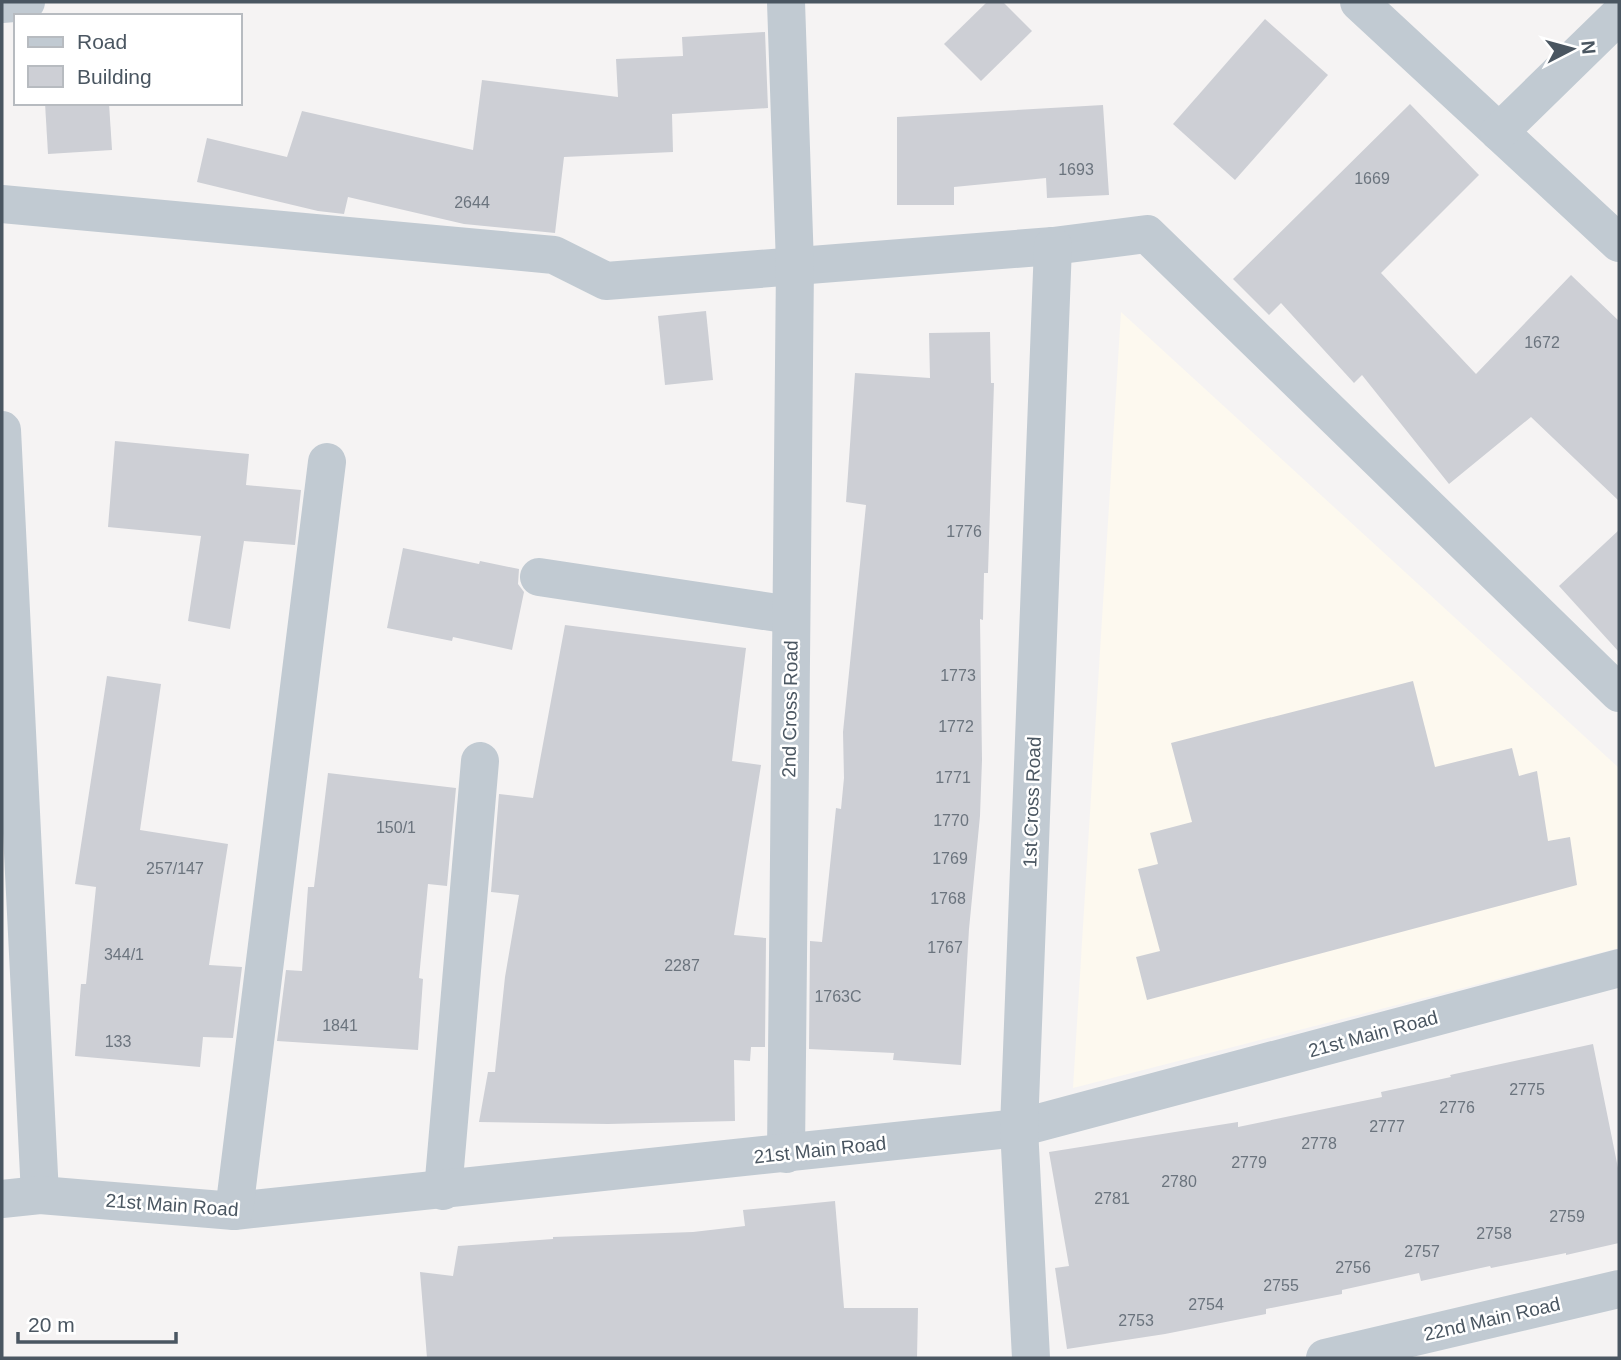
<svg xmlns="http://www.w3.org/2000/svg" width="1621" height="1360" viewBox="0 0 1621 1360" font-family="Arial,sans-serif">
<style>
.commercial{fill:#fdf9ef}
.building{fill:#cdcfd5}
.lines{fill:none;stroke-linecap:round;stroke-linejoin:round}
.minor{stroke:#c1cad2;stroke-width:38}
.labels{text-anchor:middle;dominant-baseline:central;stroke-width:5;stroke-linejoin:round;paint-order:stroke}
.number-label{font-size:16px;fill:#6b747e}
.street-label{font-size:19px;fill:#4a5661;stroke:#fff}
</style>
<rect width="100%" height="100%" fill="#f5f3f3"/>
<polygon class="commercial" points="1121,312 1619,768 1619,948 1073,1088"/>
<g class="building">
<polygon points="987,2 1003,2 1032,31 981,81 944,44"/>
<polygon points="1265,19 1328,75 1235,180 1173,124"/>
<polygon points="765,32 768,108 672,114 673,152 564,157 555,233 464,224 348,197 344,214 318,211 197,182 207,138 287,157 302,111 473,150 482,80 618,97 616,59 683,56 682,37"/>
<polygon points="45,103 109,103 112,150 48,154"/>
<polygon points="1410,104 1479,175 1381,273 1476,374 1571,275 1619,321 1619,501 1531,417 1449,484 1362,375 1354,383 1281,303 1269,315 1233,279"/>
<polygon points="1103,105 1109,195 1047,198 1046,178 954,187 954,205 897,205 897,117"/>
<polygon points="706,311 713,380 665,385 658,316"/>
<polygon points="990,332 991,383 994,383 988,573 984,573 983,620 980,619 982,760 980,816 969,929 961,1065 893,1060 894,1053 809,1049 810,941 822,942 836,808 841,809 844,778 843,732 866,505 846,502 855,373 930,378 929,333"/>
<polygon points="115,441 249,454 246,485 301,490 295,545 244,541 230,629 188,621 201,536 108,527"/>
<polygon points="1619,530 1619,652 1559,586"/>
<polygon points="403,548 479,564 480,561 519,569 518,584 524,592 512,650 453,637 452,641 387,628"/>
<polygon points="565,625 746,648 732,761 761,765 734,935 766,938 765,1047 751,1047 750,1061 734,1060 735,1121 608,1124 479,1122 488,1072 495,1072 505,977 519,895 491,892 499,794 533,798"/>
<polygon points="107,676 161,684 140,830 228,844 209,965 242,967 233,1038 203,1037 200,1067 75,1056 81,984 86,984 96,887 75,884"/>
<polygon points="1413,681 1435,767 1512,748 1519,776 1537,771 1548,841 1570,837 1577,885 1147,1000 1136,957 1160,951 1138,869 1158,864 1150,833 1192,822 1171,743"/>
<polygon points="328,773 456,788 447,886 428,884 419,978 423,979 418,1050 277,1041 286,970 302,971 308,887 314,887"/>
<polygon points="1593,1044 1619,1173 1619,1243 1566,1255 1566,1253 1491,1268 1490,1266 1421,1281 1419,1273 1342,1290 1342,1294 1266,1309 1266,1314 1165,1334 1067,1349 1055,1268 1069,1266 1049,1152 1238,1122 1238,1127 1382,1097 1381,1092 1451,1077 1450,1075"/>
<polygon points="835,1201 844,1308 918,1308 917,1358 427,1358 420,1272 453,1276 458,1246 553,1239 553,1237 693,1232 745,1226 743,1210"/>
</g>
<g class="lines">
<g class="minor">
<polyline points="1359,2 1619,243"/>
<polyline points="2,4 26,2"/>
<polyline points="1499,132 1619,15"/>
<polyline points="2,204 554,255 606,281 1053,246 1147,234 1619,693"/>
<polyline points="2,430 40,1195"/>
<polyline points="539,577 791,615"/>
<polyline points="786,1154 795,265 786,2"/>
<polyline points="443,1191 480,761"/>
<polyline points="2,1199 40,1195 234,1211 1019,1128 1619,968"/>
<polyline points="234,1211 327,462"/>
<polyline points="1031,1358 1019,1128 1053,246"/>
<polyline points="1325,1358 1619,1289"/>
</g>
</g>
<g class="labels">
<g class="number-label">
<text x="1076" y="169">1693</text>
<text x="1372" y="178">1669</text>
<text x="472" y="202">2644</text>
<text x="1542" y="342">1672</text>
<text x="964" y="531">1776</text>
<text x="958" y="675">1773</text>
<text x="956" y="726">1772</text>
<text x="953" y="777">1771</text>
<text x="951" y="820">1770</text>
<text x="396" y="827">150/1</text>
<text x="950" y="858">1769</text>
<text x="175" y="868">257/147</text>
<text x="948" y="898">1768</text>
<text x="945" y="947">1767</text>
<text x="124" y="954">344/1</text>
<text x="682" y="965">2287</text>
<text x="838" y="996">1763C</text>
<text x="340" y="1025">1841</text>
<text x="118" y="1041">133</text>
<text x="1527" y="1089">2775</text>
<text x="1457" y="1107">2776</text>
<text x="1387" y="1126">2777</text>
<text x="1319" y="1143">2778</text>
<text x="1249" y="1162">2779</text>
<text x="1179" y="1181">2780</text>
<text x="1112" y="1198">2781</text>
<text x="1567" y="1216">2759</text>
<text x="1494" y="1233">2758</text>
<text x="1422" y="1251">2757</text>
<text x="1353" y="1267">2756</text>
<text x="1281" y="1285">2755</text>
<text x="1206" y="1304">2754</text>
<text x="1136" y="1320">2753</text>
</g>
<g class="street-label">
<text transform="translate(790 709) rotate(-89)">2nd Cross Road</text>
<text transform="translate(1032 802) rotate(-88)">1st Cross Road</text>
<text transform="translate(1373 1034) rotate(-15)">21st Main Road</text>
<text transform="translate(820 1150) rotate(-6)">21st Main Road</text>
<text transform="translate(172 1205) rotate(4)">21st Main Road</text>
<text transform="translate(1492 1319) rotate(-13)">22nd Main Road</text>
</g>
</g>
<rect width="1621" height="1360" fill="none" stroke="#4a5661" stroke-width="7"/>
<rect x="14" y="14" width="228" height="91" fill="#ffffff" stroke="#b7bbc0" stroke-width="2"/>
<rect x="28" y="37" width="35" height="10" fill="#c1cad2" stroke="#b7bbc0" stroke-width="2"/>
<text x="77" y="49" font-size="21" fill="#4a5661">Road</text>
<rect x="28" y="66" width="35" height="21" fill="#cdcfd5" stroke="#b7bbc0" stroke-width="2"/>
<text x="77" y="84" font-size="21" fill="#4a5661">Building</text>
<g transform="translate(1572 49) rotate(84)" stroke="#ffffff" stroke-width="5" paint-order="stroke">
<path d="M0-5L12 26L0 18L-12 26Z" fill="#4a5661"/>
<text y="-10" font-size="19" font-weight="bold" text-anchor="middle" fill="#4a5661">N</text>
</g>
<path d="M18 1332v10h158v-10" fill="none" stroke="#4a5661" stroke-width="3.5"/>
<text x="28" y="1332" font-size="21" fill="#4a5661" stroke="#ffffff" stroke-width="5" paint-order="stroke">20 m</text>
</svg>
